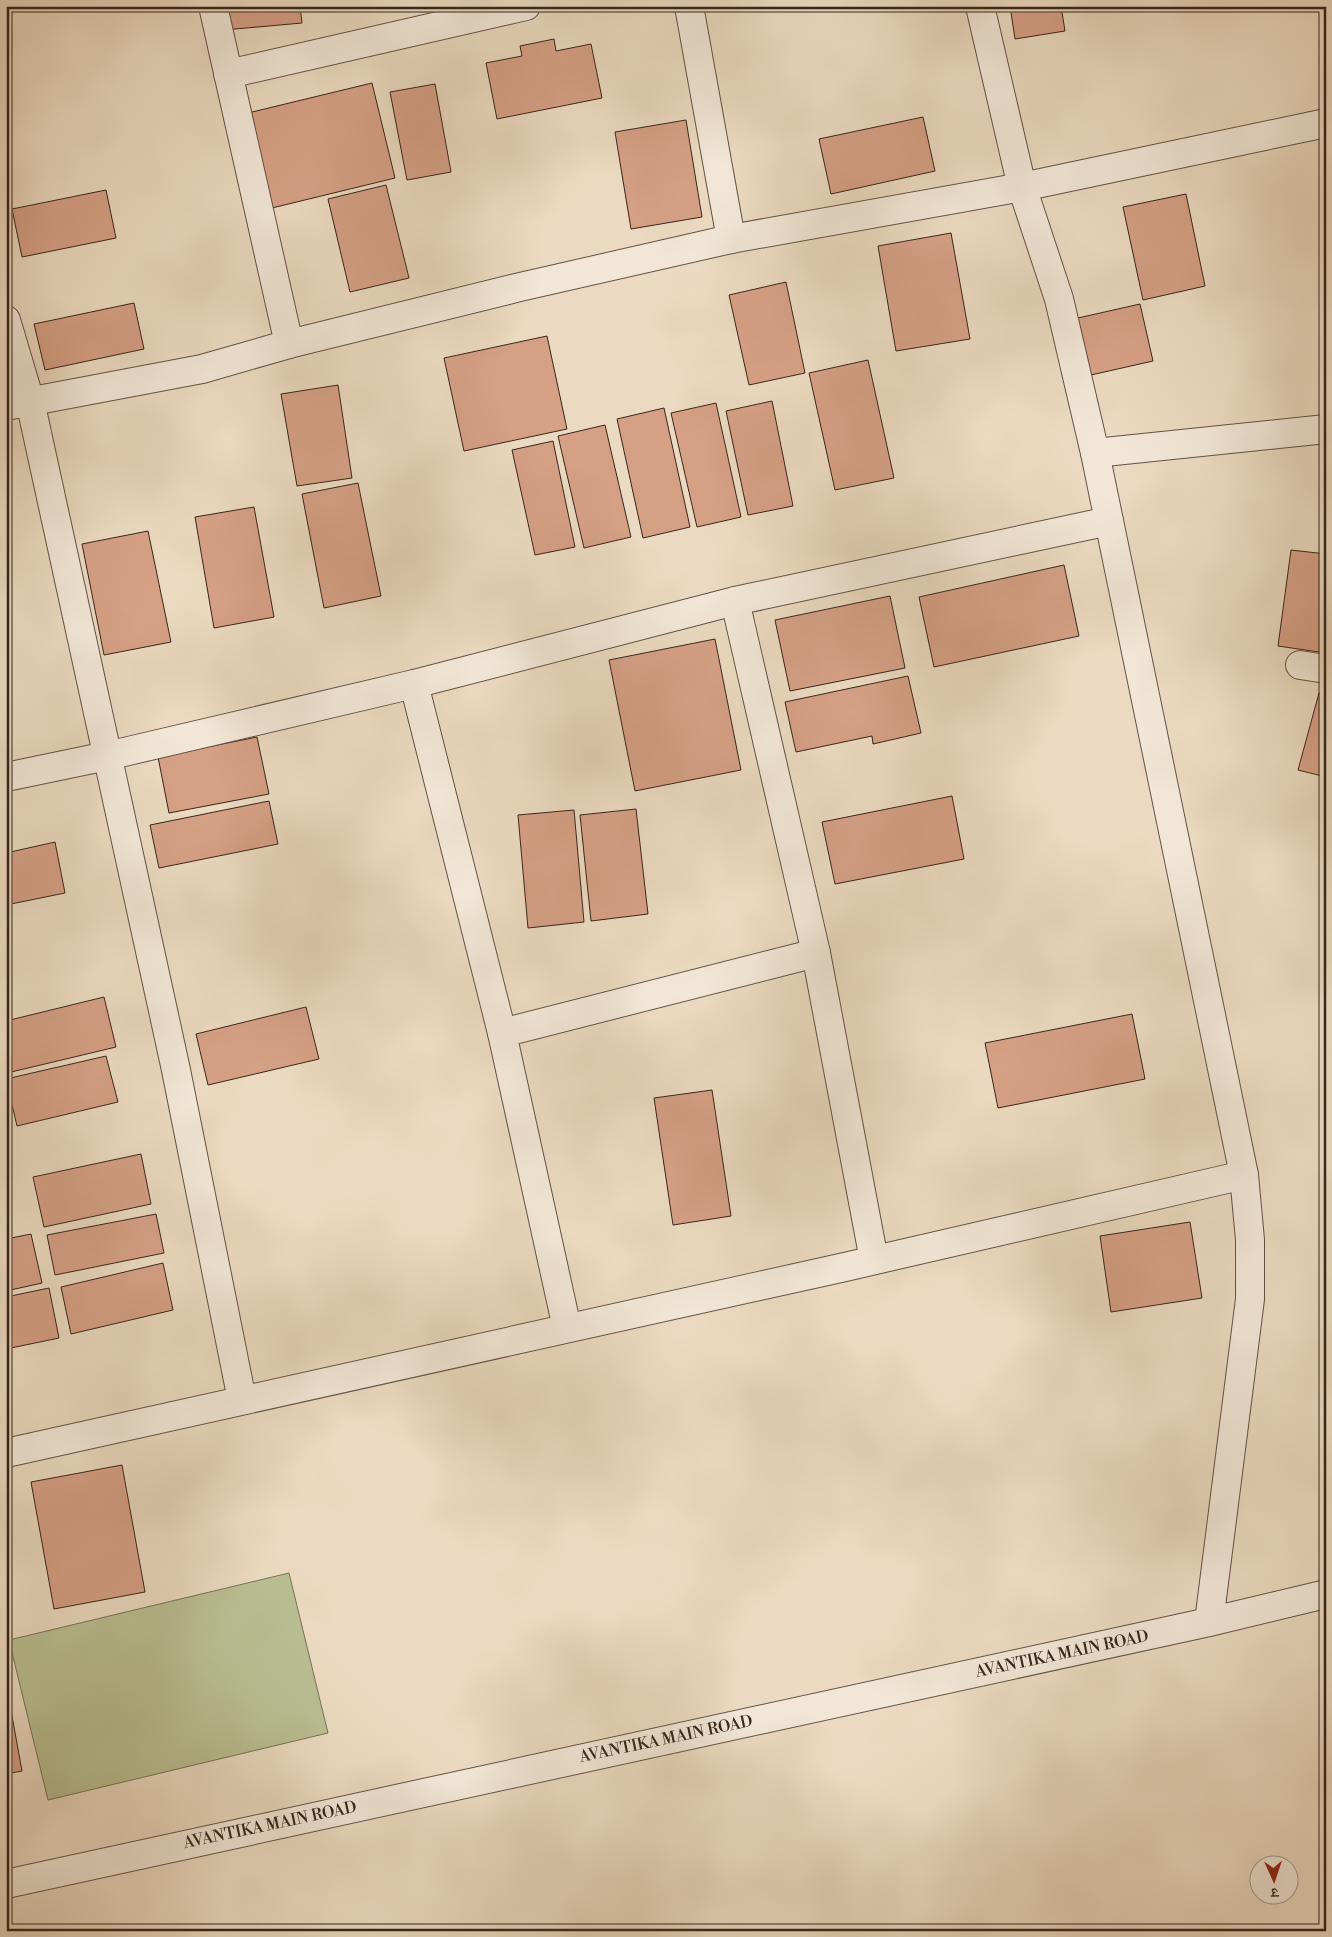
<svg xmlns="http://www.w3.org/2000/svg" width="1332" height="1937" viewBox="0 0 1332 1937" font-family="'Libre Bodoni','Noto Serif Devanagari',serif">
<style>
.green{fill:#b9bf92;stroke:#787258}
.building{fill:#d6a085;stroke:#37251d}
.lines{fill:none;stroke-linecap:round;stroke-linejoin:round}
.minor-casing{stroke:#645246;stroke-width:30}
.minor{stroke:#f2e7d7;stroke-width:28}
.labels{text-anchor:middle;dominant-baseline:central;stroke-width:4;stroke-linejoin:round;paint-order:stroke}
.street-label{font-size:16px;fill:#37251d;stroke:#f2e7d7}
</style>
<rect width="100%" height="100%" fill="#ebdac1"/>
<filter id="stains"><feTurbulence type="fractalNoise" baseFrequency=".004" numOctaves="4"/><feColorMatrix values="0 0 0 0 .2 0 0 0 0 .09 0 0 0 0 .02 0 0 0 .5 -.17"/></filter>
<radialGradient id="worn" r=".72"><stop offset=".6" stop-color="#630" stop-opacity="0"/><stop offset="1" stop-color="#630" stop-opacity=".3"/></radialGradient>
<polygon class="green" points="289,1573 328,1733 48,1800 9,1640"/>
<g class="building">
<polygon points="222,6 300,6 302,23 224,30"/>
<polygon points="1010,6 1061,6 1065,31 1015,39"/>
<polygon points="554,39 556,51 591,44 602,98 497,119 486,63 522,56 520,46"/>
<polygon points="372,83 395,178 272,208 248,113"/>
<polygon points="435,84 451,172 407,180 390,92"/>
<polygon points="923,117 935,171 831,194 819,139"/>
<polygon points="686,120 702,217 631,229 615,132"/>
<polygon points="386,185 409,278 350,292 328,199"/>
<polygon points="106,190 116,238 22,257 12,209"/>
<polygon points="1186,194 1205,286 1143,300 1123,207"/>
<polygon points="951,233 970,339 896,351 878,246"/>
<polygon points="786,282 805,373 749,385 729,295"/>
<polygon points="134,303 144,349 45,370 34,324"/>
<polygon points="1140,304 1153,361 1091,375 1078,318"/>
<polygon points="547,336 567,429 464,451 444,358"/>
<polygon points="868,360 894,478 835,490 809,373"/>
<polygon points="338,385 352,478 297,486 281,394"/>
<polygon points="772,401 793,506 748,515 726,411"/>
<polygon points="716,403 741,517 697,527 671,413"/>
<polygon points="664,408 690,527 643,538 617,419"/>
<polygon points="605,425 631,537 584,548 558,436"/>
<polygon points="553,441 575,547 535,555 512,450"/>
<polygon points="358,483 381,596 324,608 302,494"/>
<polygon points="254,507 274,617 214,628 195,517"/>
<polygon points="148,531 171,642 104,655 82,544"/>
<polygon points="1291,550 1326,554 1326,653 1278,646"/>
<polygon points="1064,565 1079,636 934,667 919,597"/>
<polygon points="890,596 905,668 790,691 775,620"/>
<polygon points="715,639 741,770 635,791 609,660"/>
<polygon points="908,676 921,733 873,744 872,736 796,752 785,702"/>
<polygon points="1319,693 1326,695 1326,777 1298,770"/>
<polygon points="257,737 269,794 169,813 158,757"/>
<polygon points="952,796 964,859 835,884 822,822"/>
<polygon points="269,801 278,844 159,868 150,825"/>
<polygon points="636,809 648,914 591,921 580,815"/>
<polygon points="574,810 584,922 528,928 518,815"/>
<polygon points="55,842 65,893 6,905 6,853"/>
<polygon points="104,997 116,1047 7,1073 6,1021"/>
<polygon points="306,1007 319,1059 208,1085 196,1034"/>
<polygon points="1132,1014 1145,1079 998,1108 985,1043"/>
<polygon points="106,1056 118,1102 17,1126 6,1079"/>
<polygon points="712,1090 731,1216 673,1225 654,1098"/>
<polygon points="141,1154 151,1204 44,1227 33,1177"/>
<polygon points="6,1155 12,1180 6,1181"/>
<polygon points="156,1214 164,1253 55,1275 47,1235"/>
<polygon points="1190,1222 1202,1298 1111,1312 1100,1236"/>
<polygon points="31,1234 42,1283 6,1291 6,1239"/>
<polygon points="163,1263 173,1310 71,1334 61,1287"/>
<polygon points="49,1288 59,1338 6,1349 6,1297"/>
<polygon points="122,1465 145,1592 54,1609 31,1482"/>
<polygon points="6,1683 22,1771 6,1774"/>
</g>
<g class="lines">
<defs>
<g id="minor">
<polyline points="213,6 289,344"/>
<polyline points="689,6 731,239"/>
<polyline points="980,6 1022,187 1059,299 1095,453 1244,1175 1250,1240 1250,1299 1209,1622"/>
<polyline points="228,74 526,6"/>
<polyline points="6,320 30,401 176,1070 242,1400"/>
<polyline points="6,406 202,369 289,344 520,287 731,239 1022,187 1326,123"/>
<polyline points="1095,453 1326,429"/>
<polyline points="735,601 816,953 874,1260"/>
<polyline points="1300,665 1326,669"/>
<polyline points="414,684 502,1033 567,1328"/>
<polyline points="6,777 107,756 414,684 735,601 1109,521"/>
<polyline points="502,1033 816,953"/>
<polyline points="6,1453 845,1267 1244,1175"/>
<polyline points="6,1884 1209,1622 1326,1594"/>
</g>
</defs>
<use href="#minor" class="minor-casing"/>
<use href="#minor" class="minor"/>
</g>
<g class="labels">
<g class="street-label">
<text transform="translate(1062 1654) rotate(-12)">AVANTIKA MAIN ROAD</text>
<text transform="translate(666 1739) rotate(-12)">AVANTIKA MAIN ROAD</text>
<text transform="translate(270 1825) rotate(-12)">AVANTIKA MAIN ROAD</text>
</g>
</g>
<rect width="1332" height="1937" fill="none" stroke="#ebdac1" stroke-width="25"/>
<rect x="8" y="8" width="1317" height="1922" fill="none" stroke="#37251d" stroke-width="2.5"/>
<rect x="12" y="12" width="1307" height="1912" fill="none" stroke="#37251d"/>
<g transform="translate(1274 1880) rotate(177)"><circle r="24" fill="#f2e7d7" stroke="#a7998d"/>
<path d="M0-4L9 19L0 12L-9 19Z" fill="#8f2418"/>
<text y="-8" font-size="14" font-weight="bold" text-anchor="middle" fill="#37251d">उ</text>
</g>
<rect width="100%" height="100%" filter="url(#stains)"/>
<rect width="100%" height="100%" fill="url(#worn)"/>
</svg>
